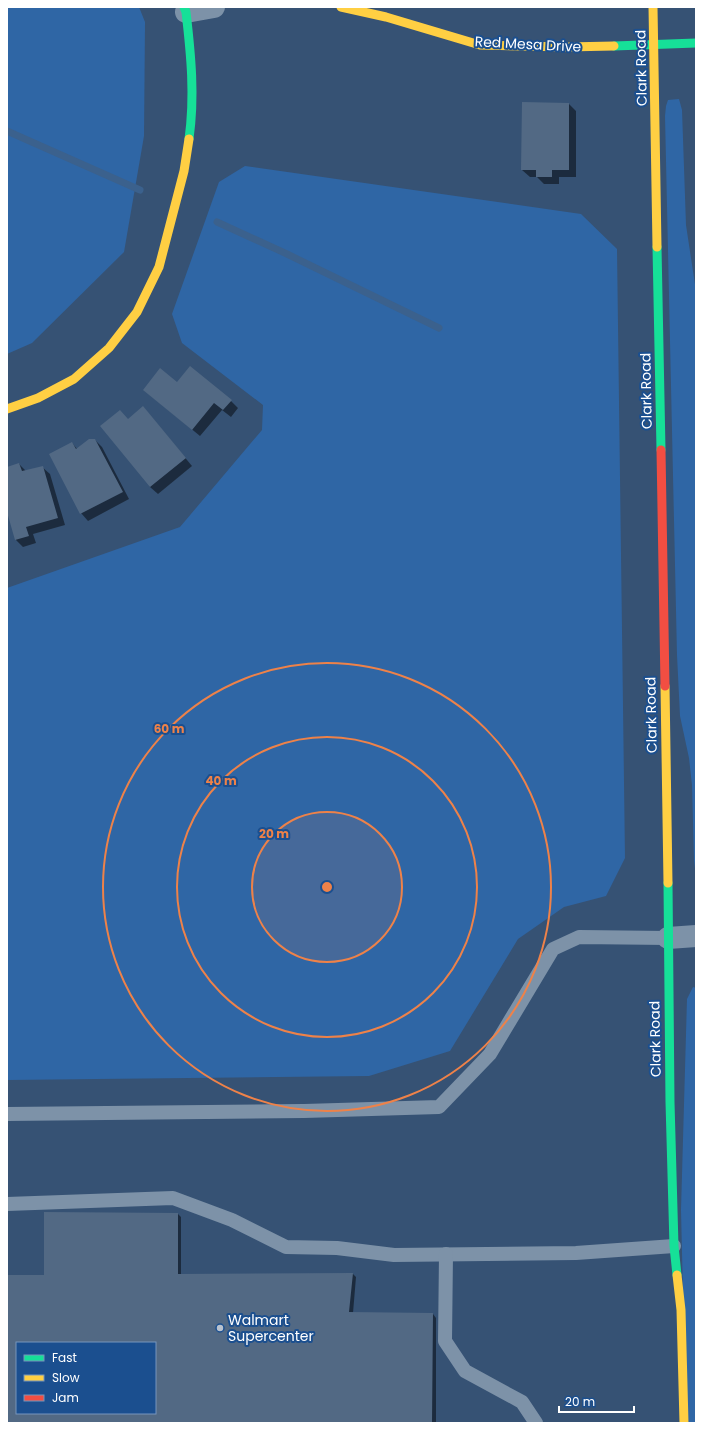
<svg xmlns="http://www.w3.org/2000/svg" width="703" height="1430" viewBox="0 0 703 1430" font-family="Poppins,sans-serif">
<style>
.green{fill:#2f66a5}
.shadow{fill:#0007;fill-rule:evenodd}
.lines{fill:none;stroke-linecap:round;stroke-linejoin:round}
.stream{stroke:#3b618d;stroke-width:7}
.building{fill:#526984;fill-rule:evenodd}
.lane{stroke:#7d92a8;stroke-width:14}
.street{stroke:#7d92a8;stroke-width:22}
.fast{stroke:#16e098;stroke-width:9}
.slow{stroke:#ffcf43;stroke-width:9}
.jam{stroke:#f24e42;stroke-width:9}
.ring{fill:none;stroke:#ee8249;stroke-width:2}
.poi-dot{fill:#b9c2ce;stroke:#1b4f8f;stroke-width:1.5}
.labels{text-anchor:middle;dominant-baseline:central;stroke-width:4;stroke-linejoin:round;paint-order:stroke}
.street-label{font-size:14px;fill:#fff;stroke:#1b4f8f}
.poi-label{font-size:14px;fill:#fff;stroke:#1b4f8f;text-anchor:start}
.centre{fill:#ee8249;stroke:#1b4f8f;stroke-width:2}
.ring-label{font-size:12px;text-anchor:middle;font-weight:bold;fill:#ee8249;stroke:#1b4f8f;stroke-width:4;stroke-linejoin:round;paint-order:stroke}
</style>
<rect width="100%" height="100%" fill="#365274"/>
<g class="green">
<polygon points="7,7 139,7 145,22 144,136 124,252 32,343 7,354"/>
<polygon points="679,99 682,110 686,225 696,291 696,878 694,860 692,785 689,758 680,716 677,655 665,116 666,106 668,100"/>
<polygon points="245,166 581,214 617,249 625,858 606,896 564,907 518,939 450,1051 369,1076 7,1080 7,588 180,527 262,430 263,405 182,343 172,314 219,182"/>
<polygon points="693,987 696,988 696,1423 686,1423 681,1210 687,999"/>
</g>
<g class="shadow">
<polygon points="569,104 576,111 576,177 559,177 559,184 544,184 537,177 530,177 522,170"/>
<polygon points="177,383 231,401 238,408 231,417 222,410 200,436 144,390"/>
<polygon points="143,407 192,466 158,494 150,487 128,420"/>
<polygon points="95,440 102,447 129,499 88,521 81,513 72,443 77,449"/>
<polygon points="19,464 26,471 42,467 50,474 65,525 33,534 36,543 23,547 16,540 7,508 7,468"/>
<path d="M 178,1214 L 181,1217 L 181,1275 L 353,1274 L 356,1277 L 353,1313 L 433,1314 L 436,1318 L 436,1423 L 7,1423 L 7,1276 L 45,1276 ZM 17,1343 L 155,1343 L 155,1413 L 17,1413 Z"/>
</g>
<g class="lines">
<g class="stream">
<polyline points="7,131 140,190"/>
<polyline points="217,222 287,254 439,328"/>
</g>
</g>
<g class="building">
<polygon points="522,102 569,103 569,170 552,170 552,177 536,177 536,170 521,170"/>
<polygon points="190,366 232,400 223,410 214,403 192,430 143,390 160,368 177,382"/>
<polygon points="143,406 186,458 150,487 100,426 120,410 128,419"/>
<polygon points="89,439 95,439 123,492 80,514 49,454 72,442 76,449"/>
<polygon points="19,463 22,471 43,466 58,518 26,527 29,536 15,540 7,512 7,467"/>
<path d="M 44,1212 L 178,1213 L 178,1274 L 353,1273 L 349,1312 L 433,1313 L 432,1423 L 7,1423 L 7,1275 L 44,1275 ZM 17,1343 L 155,1343 L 155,1413 L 17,1413 Z"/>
</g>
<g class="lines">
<g class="lane">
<polyline points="7,1114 304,1111 439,1107 490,1054 553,949 579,937 668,938"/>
<polyline points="7,1204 173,1198 232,1220 286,1247 337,1248 394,1255 576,1253 674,1246"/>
<polyline points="446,1254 445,1341 465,1371 522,1402 536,1423"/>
</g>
<g class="street">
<polyline points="186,12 214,7"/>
<polyline points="668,938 696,936"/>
</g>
<g class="fast">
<path d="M 184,7 L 186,12 C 191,55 195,96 189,139"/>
<polyline points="614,46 696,43"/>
<polyline points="657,247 661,450"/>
<polyline points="668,883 670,1102 674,1246 677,1275"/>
</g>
<g class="slow">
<polyline points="341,7 386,17 480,45 566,47 614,46"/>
<polyline points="653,7 657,247"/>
<polyline points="7,409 38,398 74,379 109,348 137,312 159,267 184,171 189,139"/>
<polyline points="665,686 668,883"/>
<polyline points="677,1275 681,1310 684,1423"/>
</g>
<polyline class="jam" points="661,450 665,686"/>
</g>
<circle cx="327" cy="887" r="75" fill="#ee8249" fill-opacity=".12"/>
<g class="ring">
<circle cx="327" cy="887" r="75"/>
<circle cx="327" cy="887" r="150"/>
<circle cx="327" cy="887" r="224"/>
</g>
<circle class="poi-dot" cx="220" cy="1328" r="4"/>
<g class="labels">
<g class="street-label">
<text transform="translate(528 44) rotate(3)">Red Mesa Drive</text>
<text transform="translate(641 68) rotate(-91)">Clark Road</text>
<text transform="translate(646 391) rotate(-91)">Clark Road</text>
<text transform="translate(651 715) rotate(-91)">Clark Road</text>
<text transform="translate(655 1039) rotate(-91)">Clark Road</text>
</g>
<g class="poi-label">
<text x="228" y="1320">Walmart<tspan x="228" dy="16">Supercenter</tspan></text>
</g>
</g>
<circle cx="327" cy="887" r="6" class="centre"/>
<g class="ring-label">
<text x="169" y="733">60 m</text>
<text x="221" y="785">40 m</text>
<text x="274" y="838">20 m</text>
</g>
<rect width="703" height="1430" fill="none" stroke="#ffffff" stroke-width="16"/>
<rect x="16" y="1342" width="140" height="72" fill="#1b4f8f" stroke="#7695bc"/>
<rect x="24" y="1355" width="20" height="6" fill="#16e098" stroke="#7695bc"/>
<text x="52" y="1362" font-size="12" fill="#ffffff">Fast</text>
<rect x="24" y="1375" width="20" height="6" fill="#ffcf43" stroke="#7695bc"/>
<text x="52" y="1382" font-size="12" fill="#ffffff">Slow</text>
<rect x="24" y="1395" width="20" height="6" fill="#f24e42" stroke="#7695bc"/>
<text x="52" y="1402" font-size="12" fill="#ffffff">Jam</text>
<path d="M559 1406v6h75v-6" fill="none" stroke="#ffffff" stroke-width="2"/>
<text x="565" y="1406" font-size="12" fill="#ffffff" stroke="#1b4f8f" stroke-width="3" paint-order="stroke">20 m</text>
</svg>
